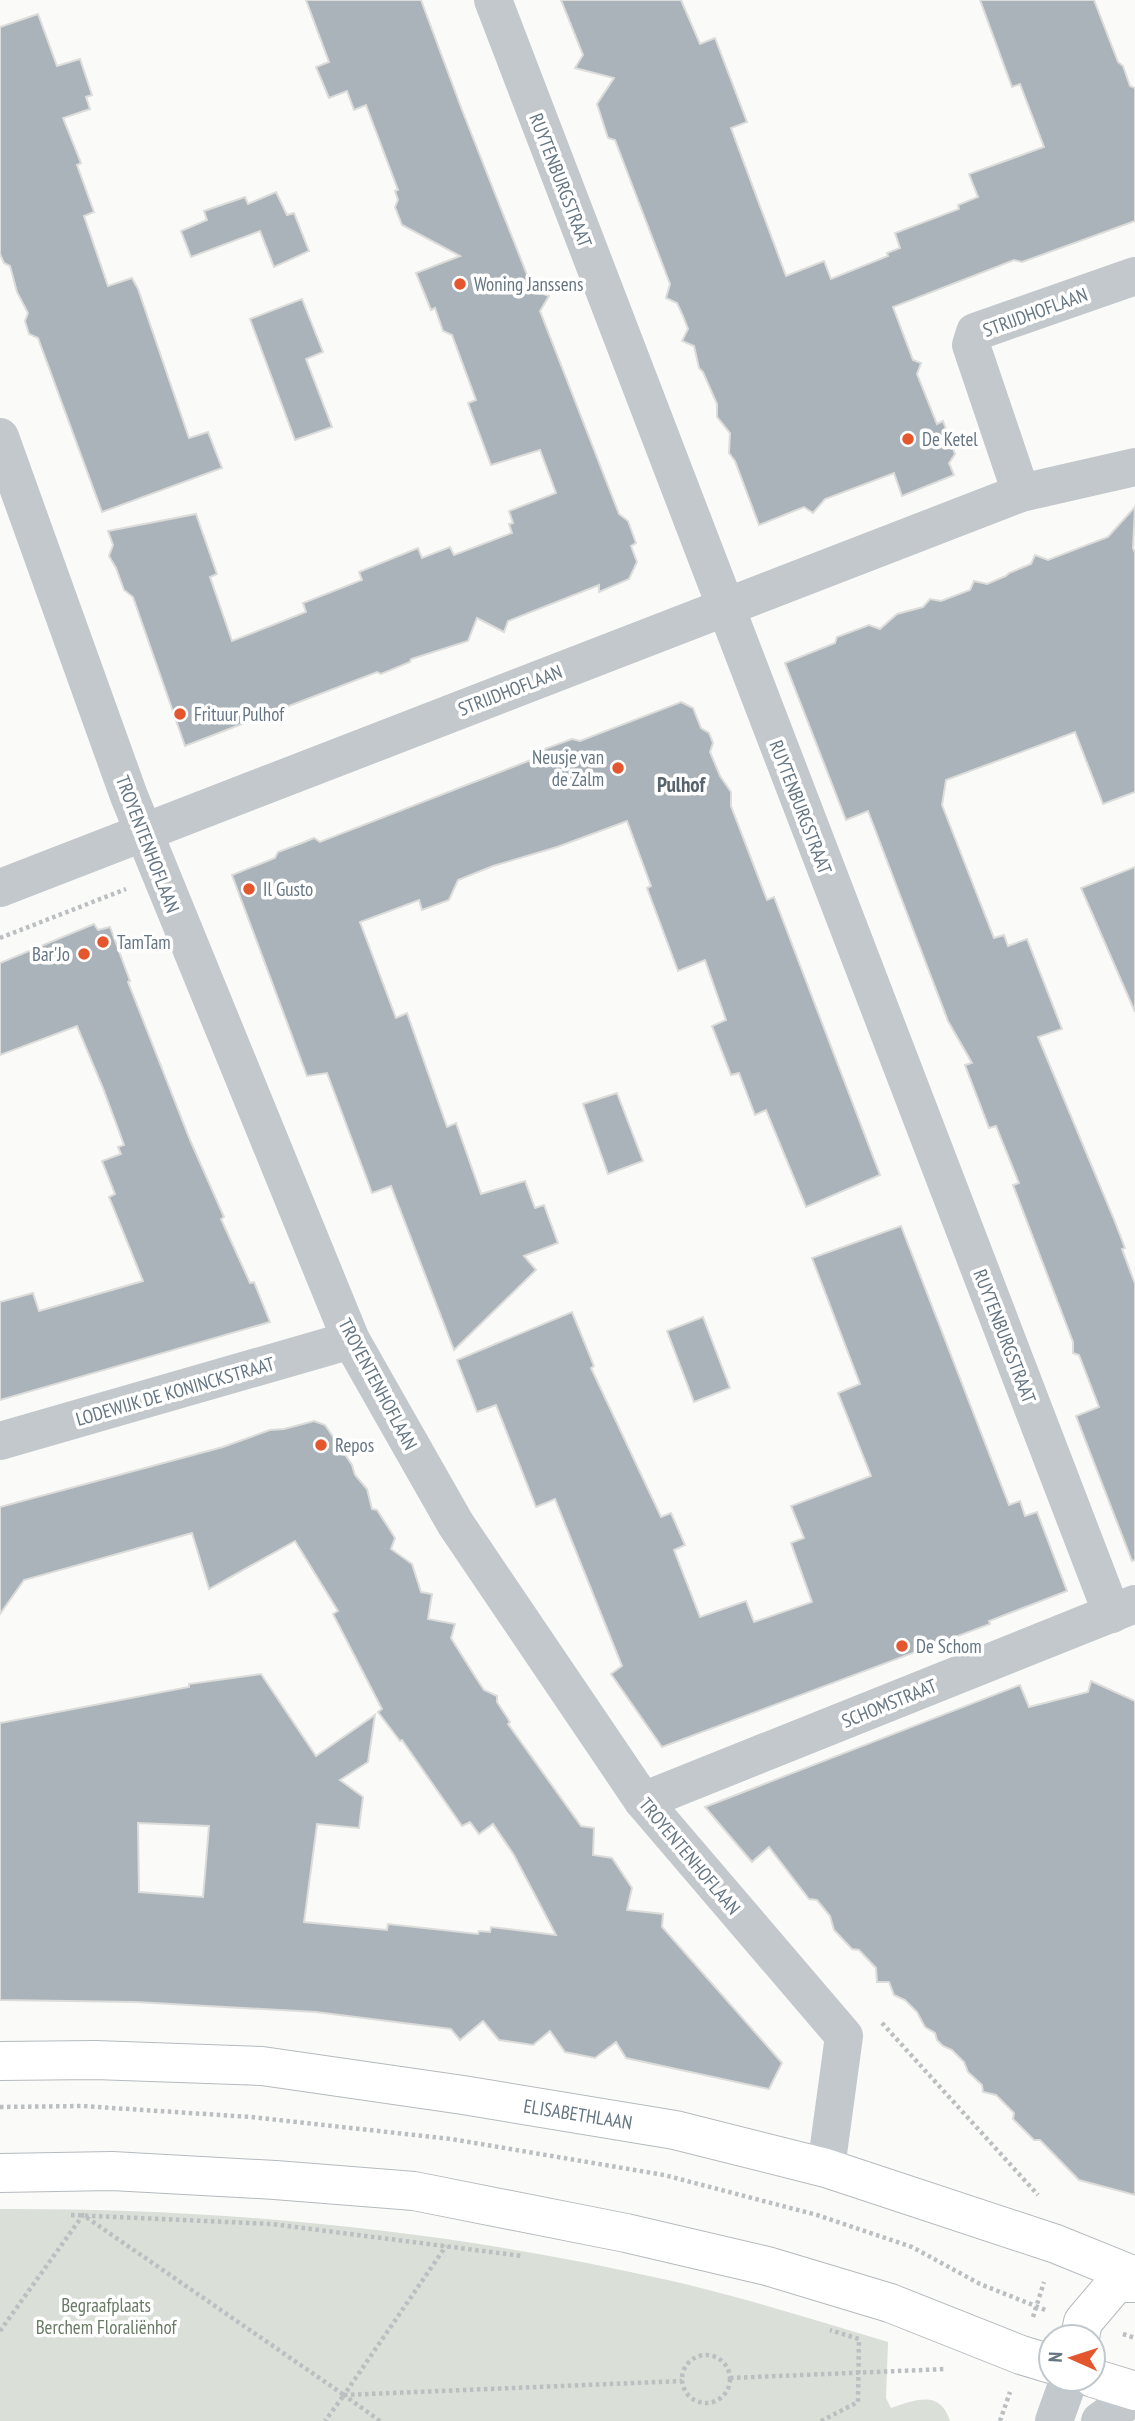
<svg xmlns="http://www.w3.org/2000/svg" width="1135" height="2421" viewBox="0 0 1135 2421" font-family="'PT Sans Narrow',sans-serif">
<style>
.green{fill:#dadfd7}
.building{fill:#aab3b9;stroke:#dcdcda;stroke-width:2;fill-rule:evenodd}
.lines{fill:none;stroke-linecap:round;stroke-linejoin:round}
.major-casing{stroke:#b5babe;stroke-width:40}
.path{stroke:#bbbfc2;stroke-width:4.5;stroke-dasharray:3.5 3.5;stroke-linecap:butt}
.minor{stroke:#c3c8cc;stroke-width:38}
.major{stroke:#fff;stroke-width:38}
.poi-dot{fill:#e4572e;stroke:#fff;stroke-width:2.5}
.labels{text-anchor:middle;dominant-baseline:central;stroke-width:7;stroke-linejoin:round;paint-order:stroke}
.street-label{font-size:19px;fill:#657683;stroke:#fff}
.poi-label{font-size:19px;fill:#657683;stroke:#fff;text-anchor:start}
.park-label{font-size:19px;fill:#687a64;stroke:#fff}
.neighbourhood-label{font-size:21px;font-weight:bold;fill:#57646e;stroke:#fff}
</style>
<rect width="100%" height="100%" fill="#fafaf8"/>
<path class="green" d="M 0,2209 C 222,2208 446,2230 663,2279 C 739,2296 814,2320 888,2342 L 886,2398 L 891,2408 C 915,2400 940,2389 950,2421 L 0,2421 Z"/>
<g class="building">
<polygon points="306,0 421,0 462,110 533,290 549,296 540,311 619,514 628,521 636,543 631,546 637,562 629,579 599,592 599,585 508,621 504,632 477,618 468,641 411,659 410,662 381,674 377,672 185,746 133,597 124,590 116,568 109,556 113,545 108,531 196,514 217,574 210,577 232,641 306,612 303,603 362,580 359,572 418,548 422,558 450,547 454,555 512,533 509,524 513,523 509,511 556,493 540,450 491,465 468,403 476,400 452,335 443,331 435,308 431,310 416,273 460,256 402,225 395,207 398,200 395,191 398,190 366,105 354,110 347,91 329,98 316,67 329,62"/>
<polygon points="561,0 681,0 700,44 715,38 747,122 731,128 786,276 824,261 831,279 888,256 887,253 900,248 895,233 959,209 958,205 978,197 969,174 1044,147 1020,84 1012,87 980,0 1094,0 1118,62 1123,66 1130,86 1135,88 1135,221 1022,262 1014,260 893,307 913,360 921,363 917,374 937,424 943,421 955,454 949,463 954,475 902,496 894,473 825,499 813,513 804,507 759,525 735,461 729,453 730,433 717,417 717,404 703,372 699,368 694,346 682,341 688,329 683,316 677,303 666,298 670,284 615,140 608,138 597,104 614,78 575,68 583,55"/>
<polygon points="38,14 57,66 80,59 92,95 86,97 90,109 63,118 81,163 77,165 94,212 84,216 108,286 132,278 138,289 189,438 208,432 222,468 102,512 38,338 29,334 25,321 28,313 17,292 10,266 4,263 0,254 0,27"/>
<polygon points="276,192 287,215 294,213 309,251 274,267 260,231 191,257 181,231 207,220 204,211 245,197 248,204"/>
<polygon points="302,299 323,352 306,359 332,427 295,440 250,319"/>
<polygon points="1135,507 1133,548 1135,553 1135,792 1103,804 1075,732 946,780 942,805 994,938 1004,935 1008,946 1027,939 1062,1029 1038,1037 1113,1217 1125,1248 1122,1249 1135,1284 1135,1560 1132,1561 1076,1416 1099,1407 1079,1355 1073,1353 1073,1342 1013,1185 1019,1183 996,1126 989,1128 965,1065 972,1063 948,1021 868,811 846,820 785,663 835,643 837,637 869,625 880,629 897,614 923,607 930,599 941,601 970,590 974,581 987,584 1006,576 1009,573 1031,564 1035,555 1048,560 1108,537"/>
<polygon points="681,702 693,708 701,728 709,733 713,743 710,752 720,776 731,792 731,806 767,900 774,897 880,1175 806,1207 766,1110 755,1115 739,1073 731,1075 712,1026 726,1020 705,960 678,971 647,888 651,886 627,821 557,847 493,866 458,880 449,900 422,910 419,900 360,922 396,1018 407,1013 447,1127 456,1123 481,1194 525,1181 535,1208 544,1205 558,1243 524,1256 536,1270 454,1350 391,1186 372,1193 327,1073 307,1076 232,875 275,858 278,852 302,843 314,838 320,842 536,758 539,751 572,739 580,741"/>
<polygon points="1135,867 1135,1012 1081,888"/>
<polygon points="94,924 98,930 110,927 130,981 128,982 190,1140 224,1217 221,1219 250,1283 254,1282 270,1322 0,1400 0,1302 33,1293 39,1311 143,1281 109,1197 115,1194 102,1161 121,1154 118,1147 124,1145 103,1088 77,1026 0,1055 0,963"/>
<polygon points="617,1093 643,1161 608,1174 583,1104"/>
<polygon points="901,1226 1009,1505 1020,1501 1025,1516 1037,1512 1067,1591 989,1621 990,1624 662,1747 611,1674 622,1666 555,1499 536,1507 496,1405 477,1412 457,1360 572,1312 594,1366 591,1368 661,1517 671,1513 685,1545 674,1550 700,1617 746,1601 754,1622 812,1602 791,1543 804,1538 791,1506 871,1476 838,1393 860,1384 812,1258"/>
<polygon points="703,1317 730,1388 694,1402 667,1331"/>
<path d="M 314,1421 L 325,1425 L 352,1465 L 355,1475 L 367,1489 L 372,1509 L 377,1510 L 395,1538 L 391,1549 L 412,1564 L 421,1592 L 432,1594 L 428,1619 L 455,1624 L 451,1638 L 476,1678 L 484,1690 L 497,1696 L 497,1702 L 510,1722 L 508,1724 L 581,1826 L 594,1828 L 593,1855 L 612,1858 L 632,1888 L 627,1910 L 663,1914 L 662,1927 L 782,2063 L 769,2089 L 626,2058 L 616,2042 L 595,2058 L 565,2052 L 550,2031 L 533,2045 L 499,2040 L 483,2021 L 460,2040 L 451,2029 L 316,2012 L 136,2002 L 0,2000 L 0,1723 L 189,1687 L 189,1684 L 261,1674 L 316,1756 L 375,1715 L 368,1762 L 340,1780 L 363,1797 L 359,1828 L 317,1824 L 304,1922 L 387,1930 L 388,1924 L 478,1934 L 479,1931 L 490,1932 L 491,1927 L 556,1935 L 514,1855 L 493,1824 L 479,1834 L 470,1822 L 462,1826 L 402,1740 L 400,1741 L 378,1712 L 382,1709 L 333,1614 L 338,1611 L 295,1541 L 209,1589 L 192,1533 L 24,1580 L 0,1614 L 0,1507 L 223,1447 L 270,1430 L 284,1429 ZM 138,1823 L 209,1826 L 203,1897 L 139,1892 Z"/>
<polygon points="1091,1681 1135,1701 1135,2195 1079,2180 1040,2140 1034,2140 1013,2119 1014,2113 996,2095 983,2092 982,2085 968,2072 964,2062 952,2050 943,2046 937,2040 935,2033 925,2027 917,2012 905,2000 894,1995 889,1982 877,1982 876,1968 859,1950 852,1949 834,1930 830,1916 817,1900 809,1899 769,1847 752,1862 705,1807 1020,1685 1029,1707 1088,1692"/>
</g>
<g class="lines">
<defs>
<g id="major">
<polyline points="0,2061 95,2060 262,2066 463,2095 675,2130 826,2168 1056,2244 1135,2276"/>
<polyline points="0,2173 112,2171 275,2180 414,2191 626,2233 767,2266 890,2303 1021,2355 1051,2364"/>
<polyline points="1080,2337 1083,2322 1116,2283 1135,2283"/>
<polyline points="1093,2378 1135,2391"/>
</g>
</defs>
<use href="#major" class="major-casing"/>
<g class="path">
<polyline points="0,938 126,889"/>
<polyline points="882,2023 1038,2195"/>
<polyline points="0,2107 82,2106 251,2117 451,2139 664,2175 817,2215 912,2247 980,2284 1048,2311"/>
<polyline points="71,2215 272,2224 522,2256"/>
<polyline points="1033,2317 1044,2282"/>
<polyline points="0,2331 83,2215 344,2395 325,2421"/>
<polyline points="1123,2334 1135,2338"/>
<circle cx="706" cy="2379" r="24"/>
<polyline points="730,2378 946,2369"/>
<polyline points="344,2395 682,2381"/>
<polyline points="380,2421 344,2395 446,2246"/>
<polyline points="821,2421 858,2402 859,2339 830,2330"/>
<polyline points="1000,2421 1010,2392"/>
</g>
<g class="minor">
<polyline points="493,0 1112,1614"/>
<polyline points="0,437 129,796 351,1340 455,1523 643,1801 844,2036 826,2168"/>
<polyline points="1021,493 971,345 975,332 1135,276"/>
<polyline points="0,888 1021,493 1135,467"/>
<polyline points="0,1441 351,1340"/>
<polyline points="643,1801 1135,1604"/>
<polyline points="1054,2421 1069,2379"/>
<polyline points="1100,2421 1135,2396"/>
</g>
<use href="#major" class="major"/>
</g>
<g class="poi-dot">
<circle cx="460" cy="284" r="7"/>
<circle cx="908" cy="439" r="7"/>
<circle cx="180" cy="714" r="7"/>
<circle cx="618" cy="768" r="7"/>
<circle cx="249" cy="889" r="7"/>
<circle cx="103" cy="942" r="7"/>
<circle cx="84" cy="954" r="7"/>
<circle cx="321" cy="1445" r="7"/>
<circle cx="902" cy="1646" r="7"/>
</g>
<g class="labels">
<g class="street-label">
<text transform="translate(561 180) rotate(69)">RUYTENBURGSTRAAT</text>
<text transform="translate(1035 312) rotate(-20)">STRIJDHOFLAAN</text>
<text transform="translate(510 690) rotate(-21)">STRIJDHOFLAAN</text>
<text transform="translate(801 807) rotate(69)">RUYTENBURGSTRAAT</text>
<text transform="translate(148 844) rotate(69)">TROYENTENHOFLAAN</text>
<text transform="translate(1005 1336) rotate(69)">RUYTENBURGSTRAAT</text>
<text transform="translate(378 1384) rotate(62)">TROYENTENHOFLAAN</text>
<text transform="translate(175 1391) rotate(-16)">LODEWIJK DE KONINCKSTRAAT</text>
<text transform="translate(889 1703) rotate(-22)">SCHOMSTRAAT</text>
<text transform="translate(690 1856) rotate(50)">TROYENTENHOFLAAN</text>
<text transform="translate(578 2114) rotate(9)">ELISABETHLAAN</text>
</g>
<g class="poi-label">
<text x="474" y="284">Woning Janssens</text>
<text x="922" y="439">De Ketel</text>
<text x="194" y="714">Frituur Pulhof</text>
<text x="604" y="757" text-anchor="end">Neusje van<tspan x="604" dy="22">de Zalm</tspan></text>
<text x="263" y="889">Il Gusto</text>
<text x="117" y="942">TamTam</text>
<text x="70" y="954" text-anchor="end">Bar'Jo</text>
<text x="335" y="1445">Repos</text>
<text x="916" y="1646">De Schom</text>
</g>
<g class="park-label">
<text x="106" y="2305">Begraafplaats<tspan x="106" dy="22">Berchem Floraliënhof</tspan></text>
</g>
<g class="neighbourhood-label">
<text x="681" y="784">Pulhof</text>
</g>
</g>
<g transform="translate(1072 2358) rotate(273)"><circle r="33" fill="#ffffff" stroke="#c1c8cd" stroke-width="2"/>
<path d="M0-5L12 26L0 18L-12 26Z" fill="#e4572e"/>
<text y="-10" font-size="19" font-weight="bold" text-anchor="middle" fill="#657683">N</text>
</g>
</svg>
